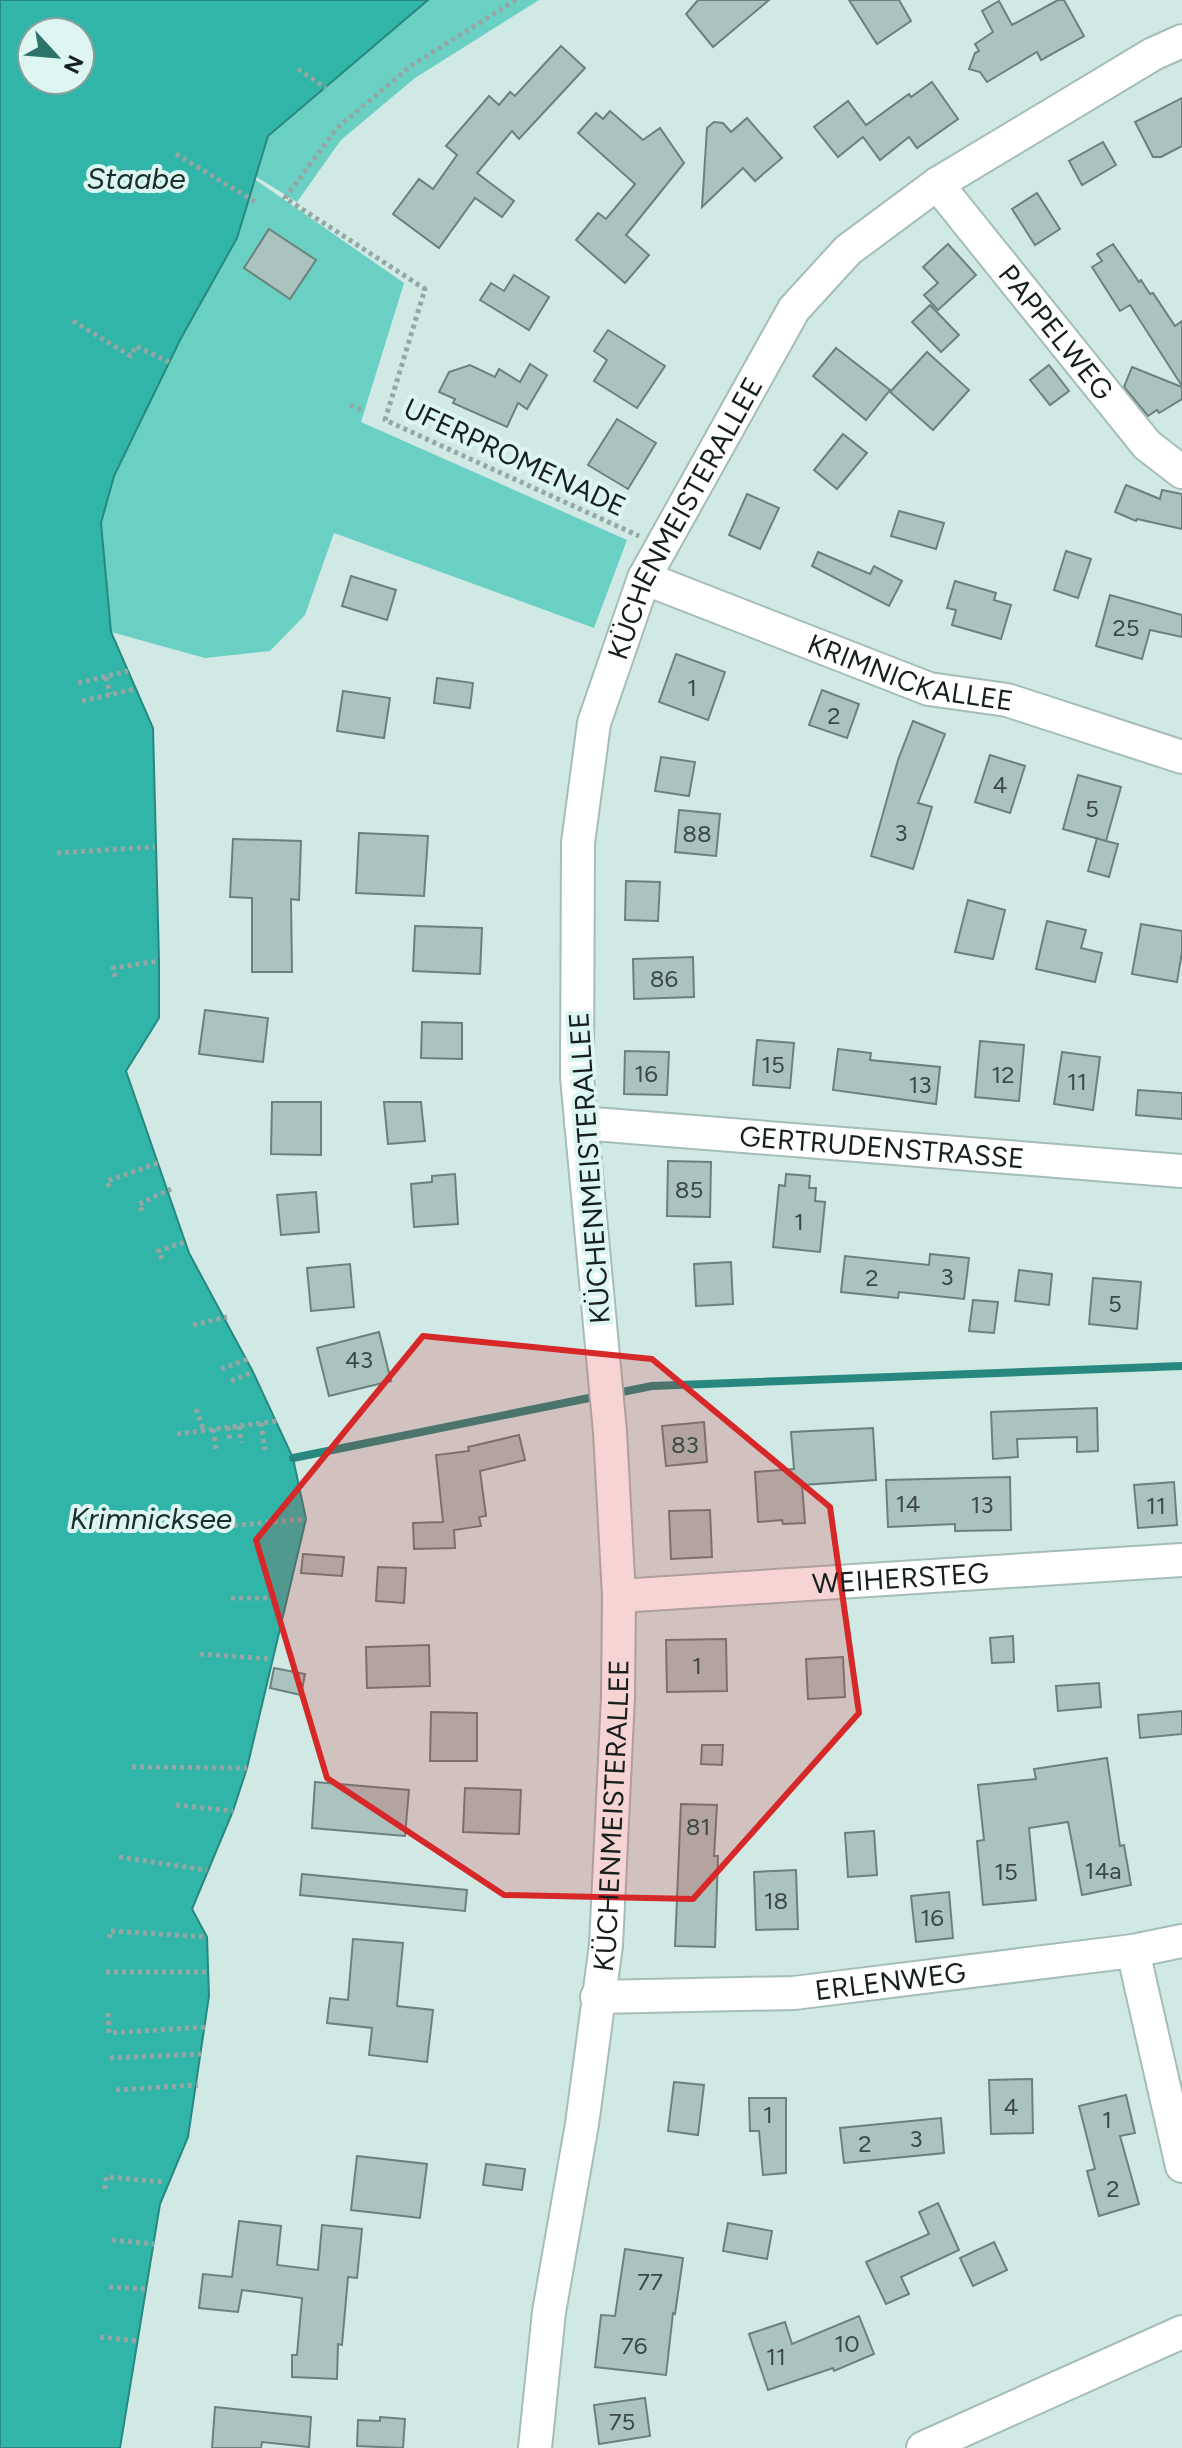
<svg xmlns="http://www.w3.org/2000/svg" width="1182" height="2448" viewBox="0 0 1182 2448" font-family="Figtree,sans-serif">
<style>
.green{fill:#6bd0c4}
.water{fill:#30b5a8;stroke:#28887f;stroke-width:2;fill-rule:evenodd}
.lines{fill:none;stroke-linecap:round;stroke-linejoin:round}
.stream{stroke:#28887f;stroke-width:8}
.building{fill:#abc3bf;stroke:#6a817d;stroke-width:2}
.street-casing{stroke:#a5bdb9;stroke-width:36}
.path{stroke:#94a7a4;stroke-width:5;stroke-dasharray:4 4;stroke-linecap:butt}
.street{stroke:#fff;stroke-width:32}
.marked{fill:#d62828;fill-opacity:0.2;stroke:#d62828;stroke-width:6;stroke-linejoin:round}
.labels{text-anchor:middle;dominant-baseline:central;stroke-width:8;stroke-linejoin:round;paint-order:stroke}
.number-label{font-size:24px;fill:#3c4947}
.street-label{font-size:28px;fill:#17201f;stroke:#ddf6f2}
.water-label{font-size:30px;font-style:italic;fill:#192f2c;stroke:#ddf6f2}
</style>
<rect width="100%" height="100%" fill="#d0e9e5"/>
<g class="green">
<polygon points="428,0 539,0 415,78 341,140 297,202 255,176 268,136"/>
<polygon points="253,178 404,283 361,422 627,540 594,628 334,533 305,615 270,651 205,658 111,632 101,523 114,476 180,340 237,238"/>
</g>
<path class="water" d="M 0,0 L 428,0 L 268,136 L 237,238 L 180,340 L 114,476 L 101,523 L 111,632 L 153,728 L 159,961 L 159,1018 L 126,1071 L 189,1253 L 253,1372 L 293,1458 L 306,1519 L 247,1768 L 233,1811 L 192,1909 L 207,1937 L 209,1996 L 188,2137 L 160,2204 L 120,2448 L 0,2448 ZM 80,32 L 80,80 L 32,80 L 32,32 Z"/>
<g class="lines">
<g class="stream">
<polyline points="612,1394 652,1386 1182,1366"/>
<polyline points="293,1458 599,1396"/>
</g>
</g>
<g class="building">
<polygon points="698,0 769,0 713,47 686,14"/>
<polygon points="849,0 899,0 911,21 877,44"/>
<polygon points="1058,0 1064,0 1084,36 1041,60 1037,52 987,82 980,72 969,69 975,53 979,51 975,44 993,32 982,11 999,1 1012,25"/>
<polygon points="561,46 585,68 519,139 512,131 477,173 514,201 502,217 475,198 439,248 393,214 419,179 433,189 457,155 446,146 489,96 499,105 510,92 515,96"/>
<polygon points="932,82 958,119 917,148 909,137 880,160 863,137 838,157 814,127 848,101 866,125 909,94 911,97"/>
<polygon points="1182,98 1182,146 1161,157 1153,157 1135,122"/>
<polygon points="610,111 643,140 660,128 684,163 626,235 649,255 625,283 576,240 598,213 606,219 635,184 578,133 596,113 603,119"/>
<polygon points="747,118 782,158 755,181 743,168 702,207 707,128 714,122 723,123 731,132"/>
<polygon points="1103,142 1116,165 1082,185 1069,161"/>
<polygon points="1037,193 1060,229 1035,245 1012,209"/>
<polygon points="269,229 316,260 290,299 244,268"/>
<polygon points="948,244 976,275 938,310 924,295 938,283 923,267"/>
<polygon points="1113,244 1139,282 1141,280 1150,294 1153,293 1175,326 1182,321 1182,386 1130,305 1120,311 1092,267 1102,261 1097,254"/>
<polygon points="514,275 549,297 529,330 480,300 491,283 504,291"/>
<polygon points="930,305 959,335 941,352 912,322"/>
<polygon points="608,330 665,366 637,408 594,381 607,360 594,351"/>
<polygon points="836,348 890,390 866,420 813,376"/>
<polygon points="927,352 969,390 933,430 890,392"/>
<polygon points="530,364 547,375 527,409 518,403 507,427 453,403 455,399 439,392 449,372 470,365 495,377 499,369 520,382"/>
<polygon points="1049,365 1069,391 1050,405 1030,380"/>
<polygon points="1132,367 1182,387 1182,399 1159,413 1157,410 1148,416 1124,387"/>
<polygon points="617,419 656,443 628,489 588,465"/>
<polygon points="843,434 867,453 837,489 814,470"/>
<polygon points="1126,485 1160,499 1162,490 1182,494 1182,529 1137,519 1136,521 1115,512"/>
<polygon points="747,494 779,508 760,549 729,535"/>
<polygon points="899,511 944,523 936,549 891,536"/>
<polygon points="1066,551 1091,559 1078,598 1054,590"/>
<polygon points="818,552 870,574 874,566 902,581 889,606 812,566"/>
<polygon points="351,576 396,590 387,620 342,606"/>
<polygon points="955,581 996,593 994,600 1011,605 1001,639 952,625 956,610 947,608"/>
<polygon points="1110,595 1182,615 1182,637 1150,630 1142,659 1096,646"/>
<polygon points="676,654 725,672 708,720 659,702"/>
<polygon points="437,678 473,683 470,708 434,703"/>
<polygon points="822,690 859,704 847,738 809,725"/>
<polygon points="343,691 390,698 384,738 337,731"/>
<polygon points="913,721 945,734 918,803 932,807 913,869 871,856 898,760"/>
<polygon points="990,755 1025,766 1010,813 975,802"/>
<polygon points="661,757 695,762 689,796 655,791"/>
<polygon points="1078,775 1121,787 1106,841 1118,844 1109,877 1088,871 1097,838 1106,841 1063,829"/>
<polygon points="679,810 720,814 716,856 675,852"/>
<polygon points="359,833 428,836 424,896 356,893"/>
<polygon points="233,839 301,841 299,900 291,899 292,972 252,972 252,898 230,897"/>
<polygon points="626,881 660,882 658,921 625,920"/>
<polygon points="968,900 1005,910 993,959 955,952"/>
<polygon points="1047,921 1086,930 1081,948 1102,953 1095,982 1036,969"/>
<polygon points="1141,924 1182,931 1182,952 1177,982 1132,974"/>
<polygon points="415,926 482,928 480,974 413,971"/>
<polygon points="693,957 694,997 634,999 633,959"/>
<polygon points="205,1010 268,1018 263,1062 199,1054"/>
<polygon points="422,1022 462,1023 462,1059 421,1058"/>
<polygon points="757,1040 794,1043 790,1088 753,1085"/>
<polygon points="980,1041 1024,1045 1019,1101 975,1097"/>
<polygon points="838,1049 871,1053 870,1060 940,1067 936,1104 833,1090"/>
<polygon points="625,1051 669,1052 667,1095 624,1094"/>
<polygon points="1062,1052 1100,1057 1093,1110 1054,1104"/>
<polygon points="1138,1090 1182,1093 1182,1119 1136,1115"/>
<polygon points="272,1102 321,1102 321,1155 271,1154"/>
<polygon points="384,1102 421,1102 425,1141 388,1144"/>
<polygon points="668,1161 711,1162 710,1217 667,1216"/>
<polygon points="455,1174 458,1224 414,1227 411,1184 432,1182 432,1176"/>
<polygon points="786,1174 810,1176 809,1188 816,1188 815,1201 825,1202 820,1252 773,1247 779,1185 785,1186"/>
<polygon points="316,1192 319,1232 281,1235 277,1195"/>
<polygon points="930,1254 969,1258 964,1299 899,1292 898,1298 841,1292 845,1256 929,1265"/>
<polygon points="731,1262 733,1304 696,1306 694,1264"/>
<polygon points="350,1264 354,1307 311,1311 307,1268"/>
<polygon points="1019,1270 1052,1274 1049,1305 1015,1301"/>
<polygon points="1093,1278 1141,1282 1137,1329 1089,1324"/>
<polygon points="973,1300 998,1302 994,1333 969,1331"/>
<polygon points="379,1332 391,1381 329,1396 317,1348"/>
<polygon points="1097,1408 1098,1451 1077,1452 1077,1437 1017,1439 1018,1457 993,1459 991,1412"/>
<polygon points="704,1422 707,1462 666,1466 662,1426"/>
<polygon points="873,1428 876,1480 802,1485 805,1523 783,1524 782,1520 758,1522 755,1472 794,1469 791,1432"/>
<polygon points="519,1435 525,1460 480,1471 486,1516 479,1517 481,1526 454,1530 455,1548 414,1549 413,1523 443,1522 436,1455 469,1451 468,1447"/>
<polygon points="1010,1477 1011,1530 955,1531 955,1524 888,1527 886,1480"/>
<polygon points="1174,1482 1177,1525 1138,1528 1134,1485"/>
<polygon points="710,1510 712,1557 671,1559 669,1511"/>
<polygon points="303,1554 344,1557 342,1576 301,1573"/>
<polygon points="378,1567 406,1568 404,1603 376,1601"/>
<polygon points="1013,1636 1014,1662 992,1663 990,1638"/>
<polygon points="726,1639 727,1691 667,1692 666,1640"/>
<polygon points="429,1645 430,1686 367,1688 366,1647"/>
<polygon points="843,1657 845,1697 808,1699 806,1659"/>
<polygon points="274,1668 305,1674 301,1695 270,1688"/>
<polygon points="1099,1683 1101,1707 1058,1711 1056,1686"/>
<polygon points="1182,1711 1182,1734 1140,1738 1138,1715"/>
<polygon points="431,1712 477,1713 477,1761 430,1761"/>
<polygon points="702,1745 723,1745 722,1765 701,1764"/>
<polygon points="1107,1758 1120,1846 1124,1845 1131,1885 1082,1895 1068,1822 1029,1828 1036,1900 983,1905 977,1841 984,1840 978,1785 1036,1779 1034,1769"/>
<polygon points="315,1782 409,1790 405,1836 312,1828"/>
<polygon points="465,1788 521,1790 519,1834 463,1832"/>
<polygon points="681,1804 717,1805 714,1856 718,1856 715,1947 675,1946"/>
<polygon points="874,1831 877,1875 848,1877 845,1833"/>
<polygon points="796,1870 798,1929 756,1930 754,1872"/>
<polygon points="302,1874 467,1890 465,1911 300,1895"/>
<polygon points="949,1892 953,1938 916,1942 911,1896"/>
<polygon points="353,1939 403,1943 397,2006 433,2010 427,2062 369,2055 372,2028 327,2023 330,1998 348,2000"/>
<polygon points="1032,2079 1033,2133 991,2134 989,2080"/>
<polygon points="674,2082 704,2085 698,2135 668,2131"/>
<polygon points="1126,2095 1135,2133 1120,2136 1139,2204 1099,2216 1087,2171 1095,2169 1079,2106"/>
<polygon points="749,2098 786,2098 786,2173 763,2175 759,2131 750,2131"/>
<polygon points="941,2118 944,2153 844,2163 840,2128"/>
<polygon points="357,2156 427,2164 420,2218 351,2210"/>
<polygon points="486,2164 525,2169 522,2190 483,2185"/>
<polygon points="938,2203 959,2250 901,2277 909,2294 886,2304 866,2262 929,2234 919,2212"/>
<polygon points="239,2221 281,2226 277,2265 318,2270 322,2225 362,2229 357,2278 348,2277 342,2345 338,2344 337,2379 292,2377 292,2355 297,2355 302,2298 242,2290 238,2312 199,2308 203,2274 232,2277"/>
<polygon points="728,2223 772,2231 767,2259 723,2251"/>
<polygon points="994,2242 1007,2270 973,2286 960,2258"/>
<polygon points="625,2249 683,2258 675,2314 673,2313 666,2375 595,2367 601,2315 615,2316"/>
<polygon points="859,2316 874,2354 834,2371 833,2368 768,2390 749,2334 785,2322 792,2344"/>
<polygon points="645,2398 650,2436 599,2444 594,2405"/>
<polygon points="215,2407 311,2417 309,2447 262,2442 261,2448 212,2448"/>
<polygon points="380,2417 405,2419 403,2448 357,2446 358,2420 380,2421"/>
</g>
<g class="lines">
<defs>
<g id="street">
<path id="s1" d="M 937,184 L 1147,445 L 1182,472"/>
<path id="s2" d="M 644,578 L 929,689 L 1007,700 L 1182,757"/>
<path id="s3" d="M 581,1123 L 1182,1171"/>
<path id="s4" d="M 619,1596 L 1182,1560"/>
<polyline points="1133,1951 1182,2166"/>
<path id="s5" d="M 597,1997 L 794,1993 L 1133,1951 L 1182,1941"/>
<path id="s6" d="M 535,2448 L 549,2312 L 582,2124 L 606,1945 L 618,1697 L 619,1596 L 610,1432 L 577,1077 L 578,843 L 594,723 L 644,578 L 794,309 L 848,250 L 937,184 L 1153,54 L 1182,41"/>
<polyline points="923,2448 1182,2332"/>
</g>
</defs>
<use href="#street" class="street-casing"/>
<g class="path">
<polyline points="516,0 412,65 337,128 285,198 425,289 385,420 639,536"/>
<polyline points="298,69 326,88"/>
<polyline points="176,154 257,203"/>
<polyline points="73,321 131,356 136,346 169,362"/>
<polyline points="350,405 364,411"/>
<polyline points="106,677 110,694"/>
<polyline points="78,683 128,671"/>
<polyline points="82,701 135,689"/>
<polyline points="57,853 155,847"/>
<polyline points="115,977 113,968 159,961"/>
<polyline points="109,1187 107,1181 161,1162"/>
<polyline points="142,1211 139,1204 171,1189"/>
<polyline points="162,1259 158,1251 185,1242"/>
<polyline points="193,1325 227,1317"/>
<polyline points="221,1369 251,1358"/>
<polyline points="231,1381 253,1372"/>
<polyline points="196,1409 204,1431"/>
<polyline points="261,1423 265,1450"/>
<polyline points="239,1426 241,1443"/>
<polyline points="228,1427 230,1441"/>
<polyline points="213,1429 216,1449"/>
<polyline points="177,1434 277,1421"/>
<polyline points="194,1529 306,1519"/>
<polyline points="231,1598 267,1598"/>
<polyline points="200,1654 272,1659"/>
<polyline points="132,1767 247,1768"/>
<polyline points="176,1805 233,1811"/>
<polyline points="119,1857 207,1870"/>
<polyline points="110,1938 110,1931 207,1937"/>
<polyline points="106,1972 209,1972"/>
<polyline points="108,2013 109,2033 207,2027"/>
<polyline points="110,2058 201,2054"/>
<polyline points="116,2090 198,2085"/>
<polyline points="105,2189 106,2177 166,2182"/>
<polyline points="112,2240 154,2244"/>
<polyline points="109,2287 146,2289"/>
<polyline points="100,2337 138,2341"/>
</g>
<use href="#street" class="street"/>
</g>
<path class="marked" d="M 423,1336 L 652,1359 L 830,1507 L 859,1713 L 693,1899 L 504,1895 L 327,1778 L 256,1540 Z"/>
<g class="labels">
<g class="number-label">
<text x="1126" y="627">25</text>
<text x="692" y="687">1</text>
<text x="834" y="715">2</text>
<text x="1000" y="784">4</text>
<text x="1092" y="808">5</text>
<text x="901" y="832">3</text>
<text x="697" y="833">88</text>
<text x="664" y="978">86</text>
<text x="773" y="1064">15</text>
<text x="646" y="1073">16</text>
<text x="1003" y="1074">12</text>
<text x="1077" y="1081">11</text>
<text x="920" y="1084">13</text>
<text x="689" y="1189">85</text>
<text x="799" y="1221">1</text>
<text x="947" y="1276">3</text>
<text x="872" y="1277">2</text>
<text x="1115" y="1303">5</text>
<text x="359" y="1359">43</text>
<text x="685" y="1444">83</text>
<text x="908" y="1503">14</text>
<text x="982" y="1504">13</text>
<text x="1156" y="1505">11</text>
<text x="697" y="1665">1</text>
<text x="698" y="1826">81</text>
<text x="1103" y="1870">14a</text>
<text x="1006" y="1871">15</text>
<text x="776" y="1900">18</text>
<text x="932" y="1917">16</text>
<text x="1011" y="2106">4</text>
<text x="768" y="2114">1</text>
<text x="1107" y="2119">1</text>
<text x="916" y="2138">3</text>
<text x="865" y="2143">2</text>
<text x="1113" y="2188">2</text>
<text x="650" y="2281">77</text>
<text x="847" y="2343">10</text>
<text x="634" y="2345">76</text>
<text x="776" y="2356">11</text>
<text x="622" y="2421">75</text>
</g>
<g class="street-label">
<text stroke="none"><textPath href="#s1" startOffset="190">PAPPELWEG</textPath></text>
<text transform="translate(515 457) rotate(25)">UFERPROMENADE</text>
<text stroke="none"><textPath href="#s6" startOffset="1958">KÜCHENMEISTERALLEE</textPath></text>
<text stroke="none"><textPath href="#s2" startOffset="284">KRIMNICKALLEE</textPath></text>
<text stroke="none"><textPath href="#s3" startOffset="302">GERTRUDENSTRASSE</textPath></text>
<text transform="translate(589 1168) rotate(-94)">KÜCHENMEISTERALLEE</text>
<text stroke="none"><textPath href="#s4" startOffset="282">WEIHERSTEG</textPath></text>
<text stroke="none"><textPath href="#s6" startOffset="638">KÜCHENMEISTERALLEE</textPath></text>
<text stroke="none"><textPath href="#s5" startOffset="294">ERLENWEG</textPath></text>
</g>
<g class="water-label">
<text x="136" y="178">Staabe</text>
<text x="151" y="1518">Krimnicksee</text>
</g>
</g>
<g transform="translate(56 56) rotate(116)"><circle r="38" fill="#ddf6f2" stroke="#8ea09e" stroke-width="2"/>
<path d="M0-6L14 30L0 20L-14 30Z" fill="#2c746b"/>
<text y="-12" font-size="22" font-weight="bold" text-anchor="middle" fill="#17201f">N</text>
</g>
</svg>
